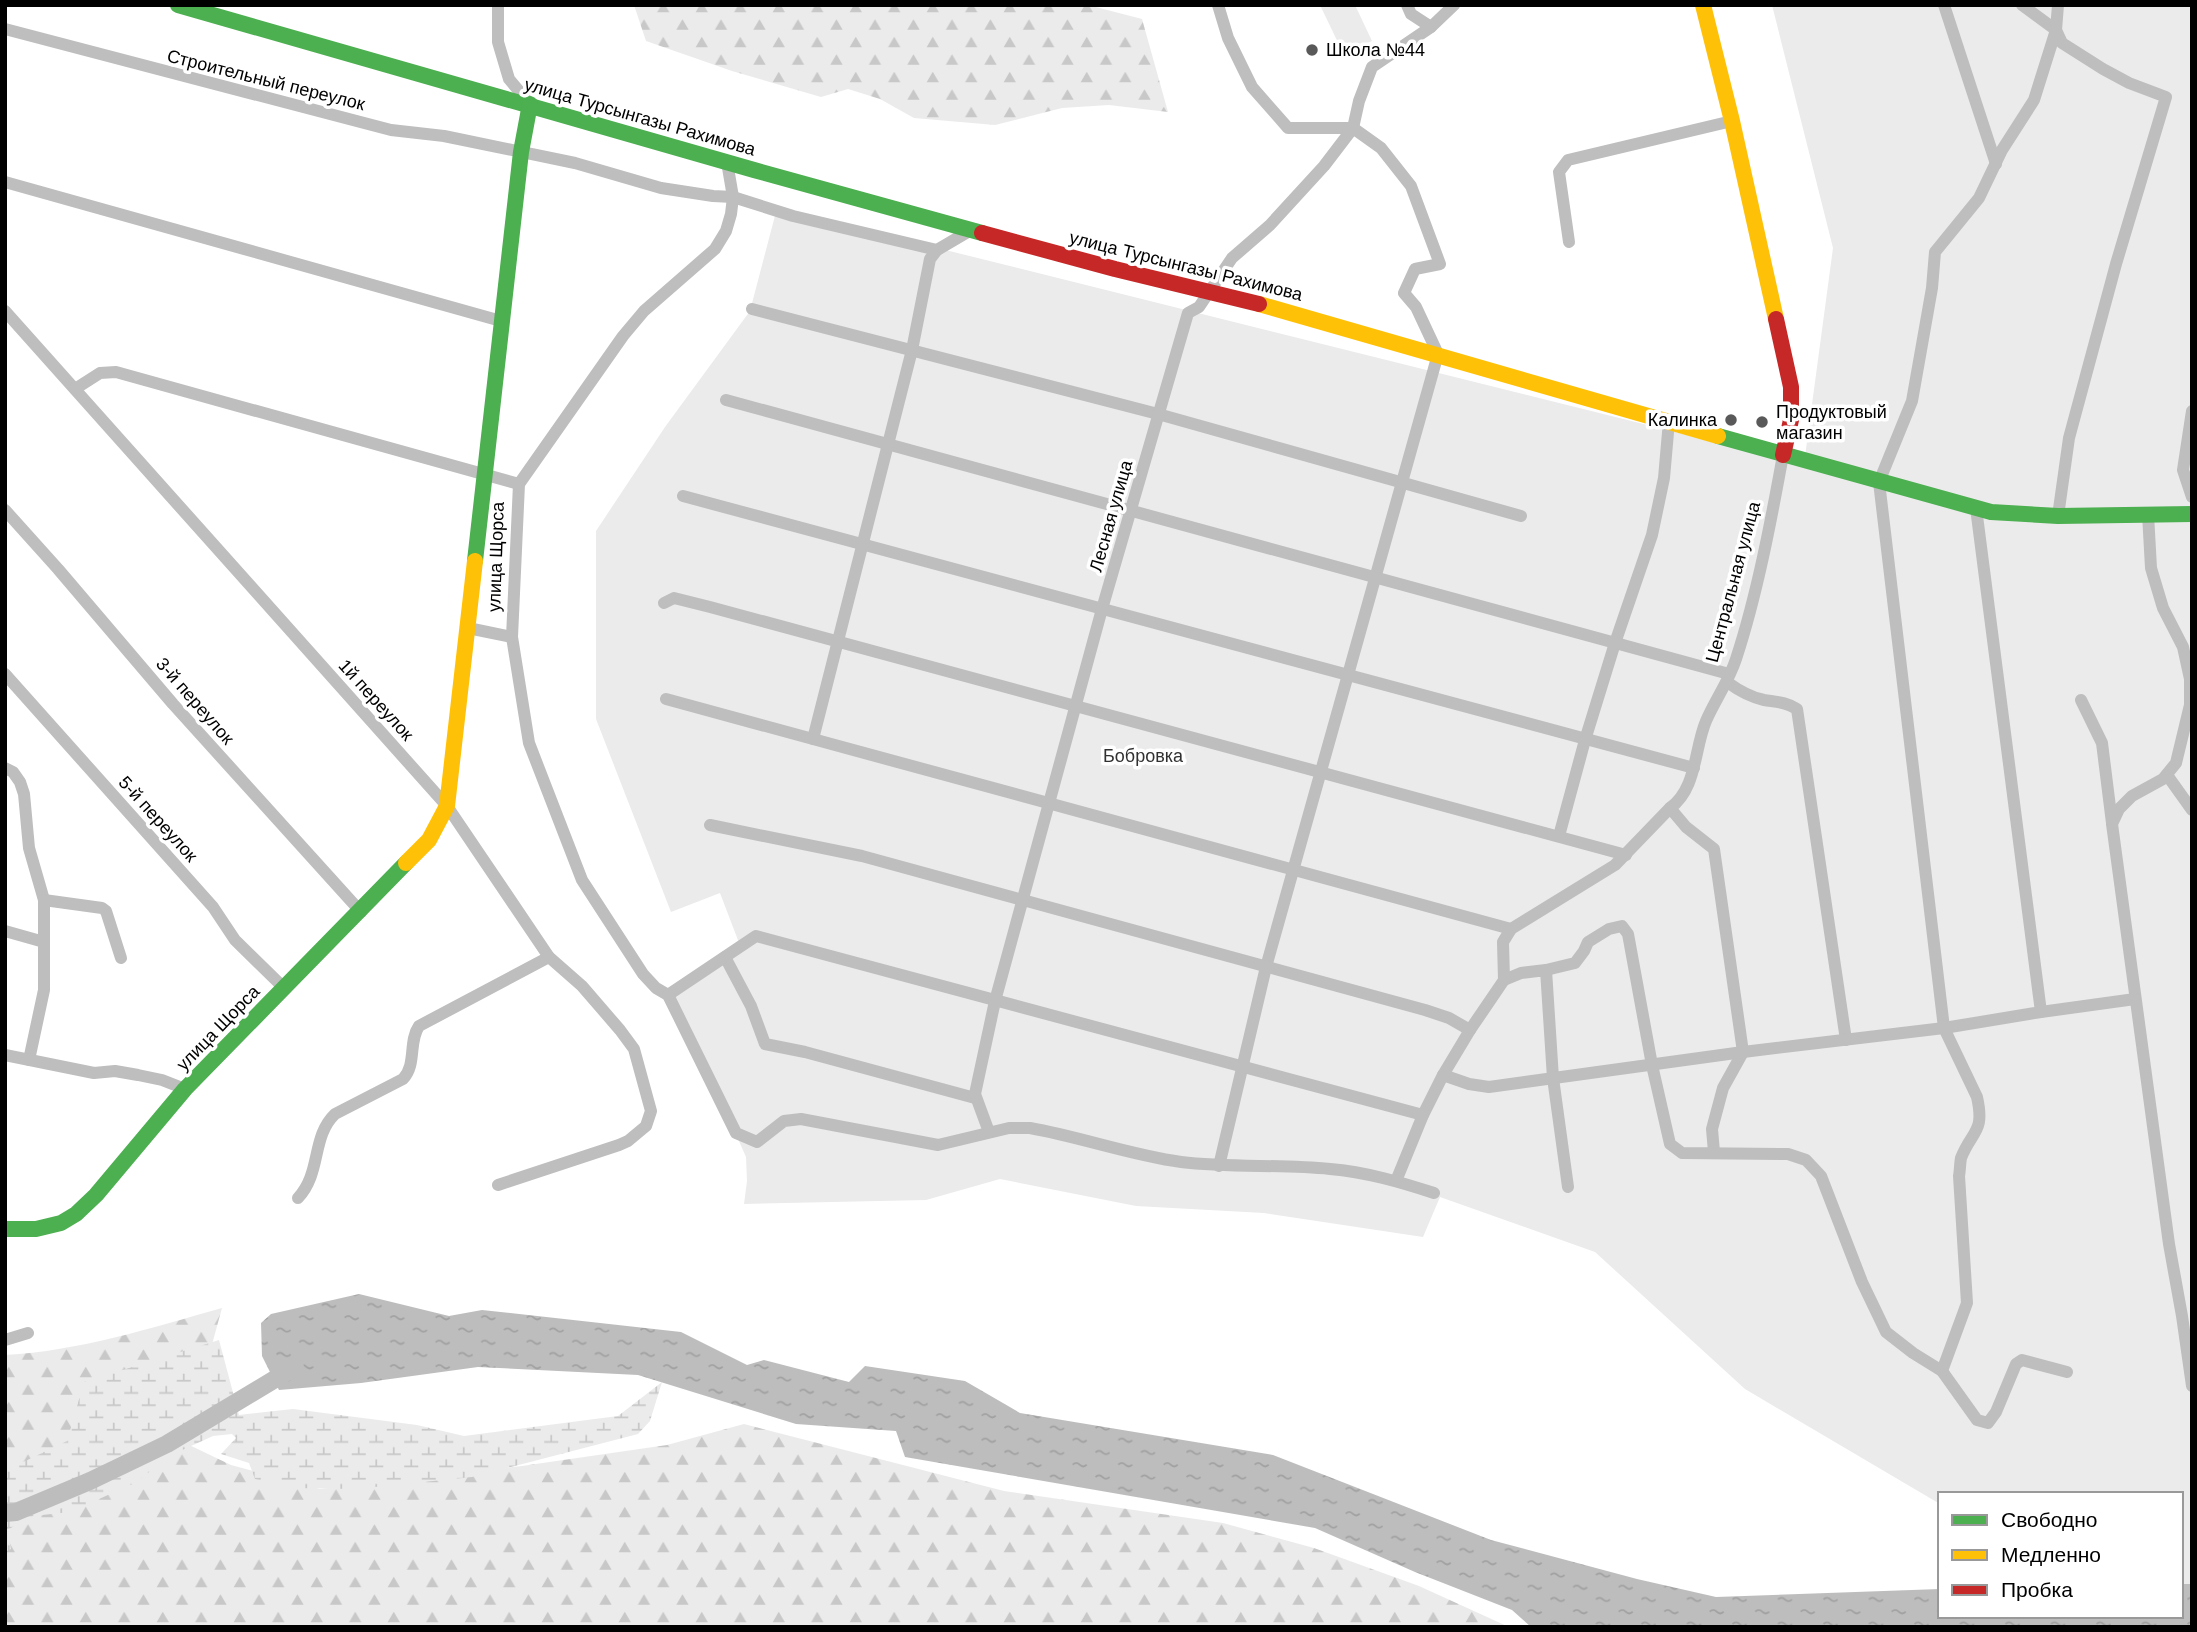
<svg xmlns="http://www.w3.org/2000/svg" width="2197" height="1632" viewBox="0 0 2197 1632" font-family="Arial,sans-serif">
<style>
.forest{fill:url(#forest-firs)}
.wetland{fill:url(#wetland-marsh)}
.garden{fill:#ebebeb}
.water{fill:url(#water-ripples)}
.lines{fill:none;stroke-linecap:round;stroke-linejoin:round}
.river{stroke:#bdbdbd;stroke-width:18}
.street{stroke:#bebebe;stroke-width:12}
.fast{stroke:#4caf50;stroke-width:16}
.slow{stroke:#ffc107;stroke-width:16}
.jam{stroke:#c62828;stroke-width:16}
.poi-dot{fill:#595959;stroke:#fff;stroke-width:2.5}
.labels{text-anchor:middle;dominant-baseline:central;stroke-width:7;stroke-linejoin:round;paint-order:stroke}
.poi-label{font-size:18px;fill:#000;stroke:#fff;text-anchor:start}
.street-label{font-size:18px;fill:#000;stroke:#fff}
.park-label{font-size:18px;fill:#313131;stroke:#fff}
</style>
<defs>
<pattern id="forest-firs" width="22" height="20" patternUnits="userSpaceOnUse" patternTransform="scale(1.75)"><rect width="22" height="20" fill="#ebebeb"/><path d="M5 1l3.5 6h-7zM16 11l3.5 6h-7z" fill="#c8c8c8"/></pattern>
<pattern id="wetland-marsh" width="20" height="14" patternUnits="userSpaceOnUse" patternTransform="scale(1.75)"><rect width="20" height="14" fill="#ebebeb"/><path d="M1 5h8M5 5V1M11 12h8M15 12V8" fill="none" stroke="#c8c8c8"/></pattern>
<pattern id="water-ripples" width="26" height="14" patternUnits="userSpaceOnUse" patternTransform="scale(1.75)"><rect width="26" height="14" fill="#bdbdbd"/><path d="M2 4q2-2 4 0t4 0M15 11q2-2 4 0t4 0" fill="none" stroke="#a1a1a1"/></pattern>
</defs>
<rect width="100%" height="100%" fill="#fff"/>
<g class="forest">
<polygon points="634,5 1088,5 1142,19 1168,112 1109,105 1062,108 995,125 914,118 880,99 848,89 821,97 732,71 646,41"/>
<path d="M 222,1308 L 185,1443 L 231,1465 L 320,1489 L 522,1466 L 667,1445 L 744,1424 L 1004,1491 L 1223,1523 L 1314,1548 L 1419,1586 L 1509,1627 L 5,1627 L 5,1355 C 79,1351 151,1328 222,1308 Z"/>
</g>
<polygon class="wetland" points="219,1340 239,1415 293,1409 417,1425 464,1436 618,1416 662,1382 650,1421 638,1434 472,1477 355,1489 292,1488 255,1479 249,1463 221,1454 236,1438 232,1434 213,1436 167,1457 137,1482 70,1512 33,1516 7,1530 11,1549 5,1552 5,1463 19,1464 67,1441 84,1382"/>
<g class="garden">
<polygon points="1320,5 1355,5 1372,41 1344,55"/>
<polygon points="1772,5 2192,5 2192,1584 2181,1584 2181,1494 1940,1494 1940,1504 1745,1389 1595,1252 1440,1197 1423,1237 1264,1213 1136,1206 1000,1179 926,1200 744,1204 747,1181 746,1157 717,1091 668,993 741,948 720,893 671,912 596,719 596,531 665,427 750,311 777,208 1804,464 1833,248"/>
</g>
<polygon class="water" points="359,1294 449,1316 482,1310 681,1332 747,1365 764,1360 849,1382 865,1366 965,1381 1020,1413 1273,1455 1491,1540 1637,1579 1716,1597 1940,1589 1940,1616 2181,1616 2181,1584 2192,1584 2192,1627 1531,1627 1512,1610 1415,1572 1315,1528 905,1457 896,1431 796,1424 638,1375 478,1367 361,1383 279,1390 262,1356 261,1323 271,1314"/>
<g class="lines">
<polyline class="river" points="5,1513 16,1512 90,1481 167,1444 295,1367"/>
<g class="street">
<polyline points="498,5 498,42 509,79 530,104"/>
<polyline points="1218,5 1228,38 1252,87 1288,128 1353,128 1381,148 1411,186 1440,264 1415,269 1404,293 1416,307 1438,354 1266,967 1219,1166"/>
<polyline points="1407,5 1411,14 1431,27"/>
<polyline points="1944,5 1996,164"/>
<polyline points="2022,5 2056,30 2062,43 2103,69 2129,83 2166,97 2116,264 2069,438 2058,516"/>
<polyline points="5,29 391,130 444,136 575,163 661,188 713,196 733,197 793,216 937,250"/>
<path d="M 727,162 L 733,197 L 731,214 L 726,231 L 715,249 L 644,311 L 623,336 L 519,484 L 512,637 L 529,743 L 582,880 L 643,974 L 656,988 L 668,995 L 736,1133 L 757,1142 L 784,1121 L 801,1119 L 938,1145 L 1009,1128 L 1030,1128 C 1081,1137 1130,1155 1181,1162 C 1231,1168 1280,1164 1330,1169 C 1366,1172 1400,1182 1434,1193"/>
<polyline points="5,182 501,321"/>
<polyline points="1569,242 1559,172 1568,160 1732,121"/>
<polyline points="752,309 1158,414 1521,516"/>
<polyline points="5,311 447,806 549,957 582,986 620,1030 634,1049 651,1111 646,1126 628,1141 619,1145 498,1185"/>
<polyline points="75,389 100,373 116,372 519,484"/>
<polyline points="726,400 1729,674"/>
<polyline points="2192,411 2183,470 2192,497"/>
<polyline points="683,496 1694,768"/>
<polyline points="1976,508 2041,1012"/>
<polyline points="5,510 58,569 173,704 361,912"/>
<polyline points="2148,514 2151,568 2163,608 2183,647 2190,679 2190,705 2176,763 2163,779 2132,796 2119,809 2112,824 2169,1244 2182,1316 2192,1386"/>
<polyline points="664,603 674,598 710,607 1626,855"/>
<polyline points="468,628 512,637"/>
<polyline points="5,674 213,907 235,940 283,987"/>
<path d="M 1727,682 C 1738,690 1749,697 1764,700 C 1776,702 1786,702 1797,709 L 1846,1040"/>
<polyline points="666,699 1511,929"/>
<polyline points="2081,700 2102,743 2112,823"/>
<polyline points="813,739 912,350 930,259 937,250 971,230"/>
<polyline points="5,768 13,772 20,782 24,794 29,848 44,900 44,990 29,1060"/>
<polyline points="2167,775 2192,810"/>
<polyline points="1670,808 1686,827 1714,849 1743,1052 1723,1088 1712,1129 1714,1152"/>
<polyline points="710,825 862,856 1425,1010 1449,1018 1470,1030"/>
<polyline points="1559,836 1585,740 1615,643 1652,535 1664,478 1669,421"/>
<polyline points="44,900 102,908 106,911 121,958"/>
<polyline points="5,931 44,942"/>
<polyline points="725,957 751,1006 765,1044 805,1052 975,1098"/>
<polyline points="1546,970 1575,963 1584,951 1588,942 1609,929 1622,926 1628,934 1652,1065 1670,1144 1682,1153 1788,1154 1806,1160 1821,1176 1862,1282 1886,1332 1913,1353 1942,1371 1977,1420 1988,1423 1996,1412 2016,1364 2022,1360 2067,1372"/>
<polyline points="1504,980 1521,973 1546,970 1553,1078 1568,1187"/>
<polyline points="668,995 756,936 1423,1115"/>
<polyline points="5,1055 94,1073 115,1071 138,1075 162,1080 185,1089"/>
<polyline points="1443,1075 1469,1084 1489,1087 1743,1052 1944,1028 2041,1012 2135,999"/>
<polyline points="989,1132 975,1094 995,1001 1102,609 1188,313 1199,307 1232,258 1270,225 1324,166 1353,128 1359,101 1372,67 1431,27 1454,5"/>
<path d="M 1396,1181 L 1423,1115 L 1443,1075 L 1470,1030 L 1504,980 L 1503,942 L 1511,929 L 1615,865 L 1670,808 C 1697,789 1694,749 1706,721 C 1715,700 1729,681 1736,659 C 1757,595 1771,521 1783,455"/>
<path d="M 298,1198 C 322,1172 311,1137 335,1114 L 403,1079 C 417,1064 408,1042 419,1026 L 549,957"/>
<polyline points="5,1340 28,1333"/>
<path d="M 1942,1371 L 1967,1303 L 1959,1176 C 1960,1171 1960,1163 1961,1158 C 1972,1130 1985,1133 1977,1097 L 1944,1028 L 1879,482 L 1912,401 L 1932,288 L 1935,252 L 1979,198 L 2002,150 L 2034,100 L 2056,30 L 2058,5"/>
</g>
<g class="fast">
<polyline points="178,5 754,170 982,233"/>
<polyline points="1718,436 1991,512 2058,516 2192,514"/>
<polyline points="475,561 521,152 530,104"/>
<polyline points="5,1229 36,1229 61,1223 76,1214 96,1195 185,1089 406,863"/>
</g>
<g class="slow">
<polyline points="1703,5 1732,121 1776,319"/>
<polyline points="1259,304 1718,436"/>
<polyline points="406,863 429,840 447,806 475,561"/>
</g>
<g class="jam">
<polyline points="982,233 1115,269 1259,304"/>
<polyline points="1776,319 1791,387 1791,420 1783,455"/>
</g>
</g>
<g class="poi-dot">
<circle cx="1312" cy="50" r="7"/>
<circle cx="1731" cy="420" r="7"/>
<circle cx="1762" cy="422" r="7"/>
</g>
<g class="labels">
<g class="poi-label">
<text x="1326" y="50">Школа №44</text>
<text x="1776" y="412">Продуктовый<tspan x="1776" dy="21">магазин</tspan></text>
<text x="1717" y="420" text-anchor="end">Калинка</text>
</g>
<g class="street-label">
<text transform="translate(266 80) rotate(14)">Строительный переулок</text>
<text transform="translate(640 117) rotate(16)">улица Турсынгазы Рахимова</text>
<text transform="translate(1186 266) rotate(14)">улица Турсынгазы Рахимова</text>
<text transform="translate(1111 516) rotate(-74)">Лесная улица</text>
<text transform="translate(496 557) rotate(-88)">улица Щорса</text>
<text transform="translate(1733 582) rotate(-75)">Центральная улица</text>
<text transform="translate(376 700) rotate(48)">1й переулок</text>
<text transform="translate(195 701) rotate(49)">3-й переулок</text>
<text transform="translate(158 819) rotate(48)">5-й переулок</text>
<text transform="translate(218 1028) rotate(-46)">улица Щорса</text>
</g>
<g class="park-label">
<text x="1143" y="756">Бобровка</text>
</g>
</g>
<rect width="2197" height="1632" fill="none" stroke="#000000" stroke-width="14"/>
<rect x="1938" y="1492" width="245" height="126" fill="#ffffff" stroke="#999999" stroke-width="2"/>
<rect x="1952" y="1515" width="35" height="10" fill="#4caf50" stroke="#999999" stroke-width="2"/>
<text x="2001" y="1527" font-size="21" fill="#000000">Свободно</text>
<rect x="1952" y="1550" width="35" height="10" fill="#ffc107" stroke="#999999" stroke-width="2"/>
<text x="2001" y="1562" font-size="21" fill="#000000">Медленно</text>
<rect x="1952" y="1585" width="35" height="10" fill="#c62828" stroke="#999999" stroke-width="2"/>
<text x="2001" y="1597" font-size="21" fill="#000000">Пробка</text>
</svg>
